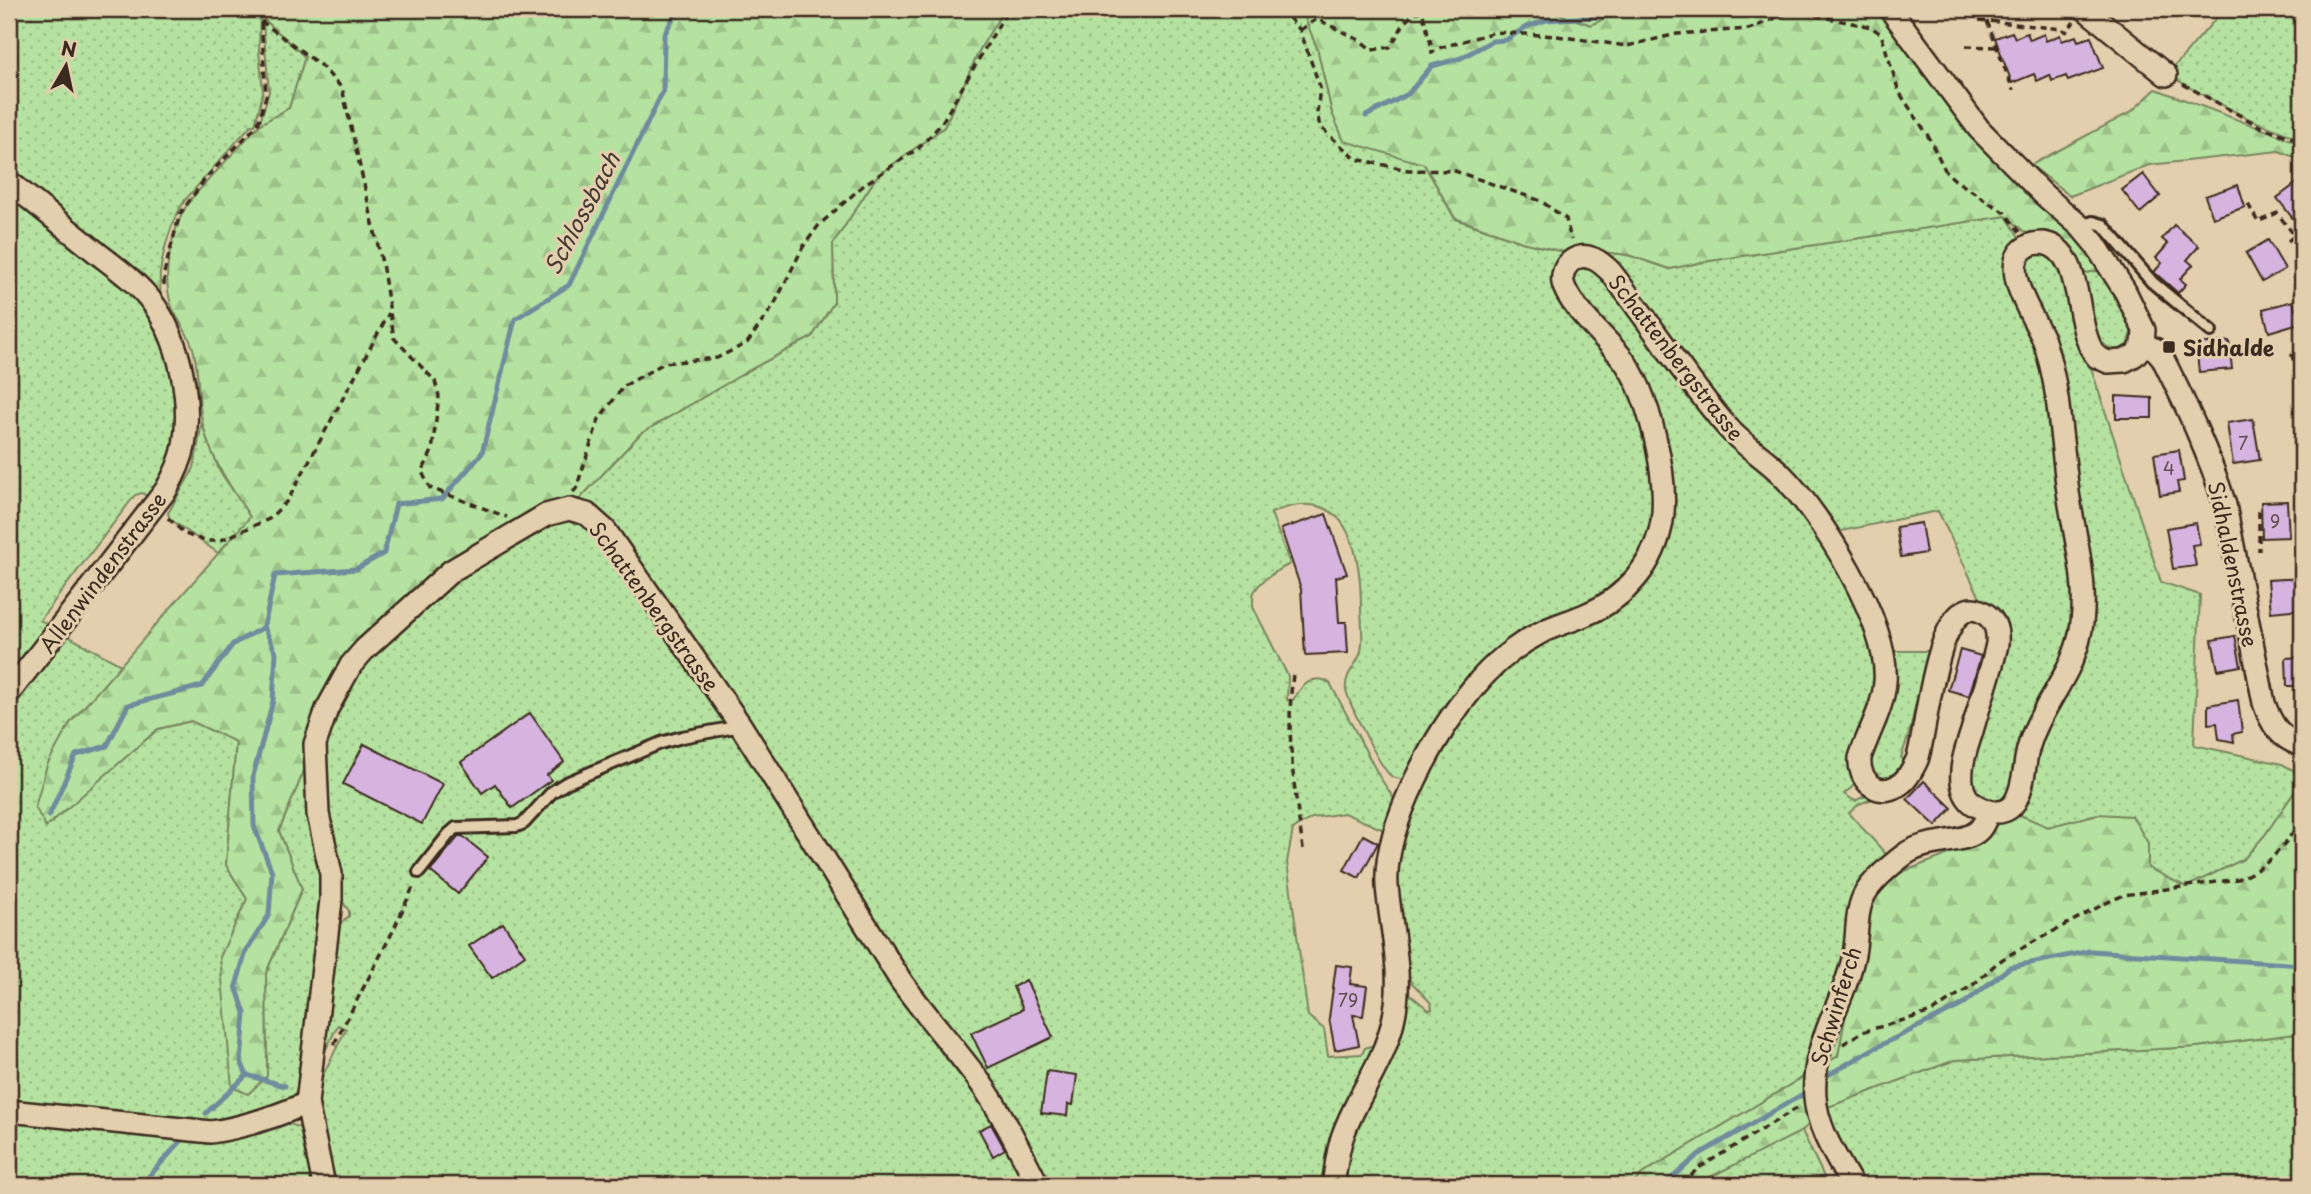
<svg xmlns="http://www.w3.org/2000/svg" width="2311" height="1194" viewBox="0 0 2311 1194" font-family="'Playpen Sans',sans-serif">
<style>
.grass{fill:url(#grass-dots);stroke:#78865f;stroke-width:2}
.forest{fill:url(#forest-firs);stroke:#78865f;stroke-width:2}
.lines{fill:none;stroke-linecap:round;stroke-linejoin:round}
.stream{stroke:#6f8b9d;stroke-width:5}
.building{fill:#d6b4df;stroke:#3b2a1e;stroke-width:2}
.service-casing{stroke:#3b2a1e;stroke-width:16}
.minor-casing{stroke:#3b2a1e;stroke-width:26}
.path{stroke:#3b2a1e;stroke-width:3.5;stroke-dasharray:7 5;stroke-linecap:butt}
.service{stroke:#e3cead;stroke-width:10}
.minor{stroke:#e3cead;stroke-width:21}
.poi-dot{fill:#3b2a1e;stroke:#e3cead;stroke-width:2.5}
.labels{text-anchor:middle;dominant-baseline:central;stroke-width:6;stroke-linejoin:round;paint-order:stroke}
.number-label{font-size:18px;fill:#624c4e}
.poi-label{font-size:21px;font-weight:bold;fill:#3b2a1e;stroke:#e3cead;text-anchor:start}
.street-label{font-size:21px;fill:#3b2a1e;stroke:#e3cead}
.water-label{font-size:23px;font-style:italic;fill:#443a33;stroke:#e3cead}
</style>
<defs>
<pattern id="grass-dots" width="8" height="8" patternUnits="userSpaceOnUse" patternTransform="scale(1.75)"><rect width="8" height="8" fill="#b5e2a0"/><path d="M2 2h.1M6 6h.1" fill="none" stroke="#9dc289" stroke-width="1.8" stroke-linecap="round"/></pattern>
<pattern id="forest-firs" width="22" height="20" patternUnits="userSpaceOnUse" patternTransform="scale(1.75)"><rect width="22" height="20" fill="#b5e2a0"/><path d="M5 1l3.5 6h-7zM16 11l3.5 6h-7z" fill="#9dc289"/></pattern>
</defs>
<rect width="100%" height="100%" fill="#e3cead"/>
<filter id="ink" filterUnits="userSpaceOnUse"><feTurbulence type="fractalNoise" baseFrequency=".0143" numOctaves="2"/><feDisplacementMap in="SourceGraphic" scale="14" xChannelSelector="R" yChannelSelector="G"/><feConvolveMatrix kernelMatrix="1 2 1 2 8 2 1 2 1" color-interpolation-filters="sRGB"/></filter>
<g filter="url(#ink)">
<g class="grass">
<path d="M 9,9 L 260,9 L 259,51 L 263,92 L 255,125 L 251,125 L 185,200 C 172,220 163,249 160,273 C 159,282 162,292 159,300 L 9,175 Z"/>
<path d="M 1004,9 L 1302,10 L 1318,51 L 1332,113 L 1424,164 L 1455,219 L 1522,242 L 1564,252 L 1556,263 L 1554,273 L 1633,385 L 1659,490 L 1650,541 L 1613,594 L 1525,636 L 1406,779 C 1400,779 1395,779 1391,776 C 1380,768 1349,703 1346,690 C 1344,673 1358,665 1361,651 C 1364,637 1361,621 1361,608 C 1361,549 1347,481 1271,513 L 1290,564 C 1278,570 1257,582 1253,595 C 1253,596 1253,606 1253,607 L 1288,676 L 1287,700 L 1293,700 C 1302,685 1313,673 1330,683 L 1379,776 L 1395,800 L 1395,807 L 1386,831 L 1344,813 L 1312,818 L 1293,829 L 1287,862 L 1308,1016 L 1324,1029 L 1328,1056 L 1362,1054 L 1365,1048 L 1370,1046 L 1379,1048 L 1329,1185 L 9,1185 L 9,702 L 66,635 L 121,665 L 70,723 L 46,826 L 158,729 L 191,721 L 236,742 L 226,865 L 247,899 L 220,957 L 267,1075 L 266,973 L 302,889 L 279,831 L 310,755 L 324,864 L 304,1078 L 295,1094 L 285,1103 L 285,1122 L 298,1127 L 307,1135 L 319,1113 L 319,1085 L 322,1077 L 346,1029 L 338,1025 L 317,1067 L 334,929 L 349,916 L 349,911 L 338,895 L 321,758 L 342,686 L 440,587 L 574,505 L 640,434 L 753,368 L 812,337 L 834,302 L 833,244 L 877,176 L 944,127 L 980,49 Z"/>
<polygon points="1544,9 1625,9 1591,25"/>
<polygon points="2224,9 2302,9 2302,140 2247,118 2192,89 2168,74"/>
<polygon points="264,19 305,57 289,108 259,125 269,92 263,23"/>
<polygon points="9,187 105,266 148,310 167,347 179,413 172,466 151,499 142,493 135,495 40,620 50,626 9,686"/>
<polygon points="2006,216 2019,237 2013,248 2030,324 2052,394 2077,620 2016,782 2001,802 1981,801 1966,779 2002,651 1989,608 1982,602 1938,511 1832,533 1741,434 1596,251 1628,255 1670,269 1703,262"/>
<polygon points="2038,251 2055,254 2067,286 2079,352 2091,368 2161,582 2200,595 2194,745 2282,764 2302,775 2302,781 2265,835 2244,859 2186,887 2148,868 2148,843 2098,814 2048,827 2020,815 2030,793 2034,747 2091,610 2024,283 2023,262"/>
<polygon points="1581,266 1591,266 1794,495 1856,596 1878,669 1857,783 1844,794 1855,801 1869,794 1875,798 1859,804 1849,813 1902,872 1868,898 1838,1056 1642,1174 1632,1185 1338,1185 1344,1154 1403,989 1429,1010 1432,1009 1431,1003 1403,973 1396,907 1397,841 1451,725 1522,650 1596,616 1663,536 1648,396 1572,285 1571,276"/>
<path d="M 2101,270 L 2108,279 L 2132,329 L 2127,345 C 2094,368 2086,294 2081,274 Z"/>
<polygon points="202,422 219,470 251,517 218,553 170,519 168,513 194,468"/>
<path d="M 1890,651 L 1933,651 L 1925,691 L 1916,702 L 1911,727 L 1901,758 L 1908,761 L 1915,738 C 1922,751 1902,781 1886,782 C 1846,786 1883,717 1887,700 C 1890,684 1891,667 1890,651 Z"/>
<polygon points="2302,1033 2302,1185 1859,1185 1825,1108 1955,1060 2196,1047"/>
<polygon points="1802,1131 1828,1185 1694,1185"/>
</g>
<g class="forest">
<path d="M 266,9 L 1004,9 L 980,49 L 944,127 L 877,176 L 833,244 L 834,302 L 812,337 L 753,368 L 640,434 L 574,505 L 555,501 L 483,546 L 440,567 L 353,652 L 279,831 L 302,889 L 266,973 L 267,1076 L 248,1094 L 232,1087 L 220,957 L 247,899 L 226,865 L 236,742 L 191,721 L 158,729 L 46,827 L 35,807 L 47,765 L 70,723 L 250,517 C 231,487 209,457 202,421 C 198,399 199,375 194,352 C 190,333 176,320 171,304 C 161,272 172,229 189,201 L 259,125 L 289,108 L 305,57 L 264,19 Z"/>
<polygon points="1298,9 1544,9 1591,25 1625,9 1877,9 2014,177 2074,230 2101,270 2081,274 2039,234 2027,234 2006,216 1703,262 1670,269 1628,255 1578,249 1564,252 1522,242 1455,218 1424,164 1344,141 1332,113 1318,51 1302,10"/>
<polygon points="2156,89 2302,144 2302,160 2279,151 2149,165 2070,196 2031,165 2131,112"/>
<polygon points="2302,781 2302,1033 2196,1047 1955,1060 1825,1108 1802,1131 1694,1185 1632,1185 1642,1174 1838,1056 1868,898 1902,872 1942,857 1995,827 2001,816 2020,815 2048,827 2098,814 2132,816 2148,843 2148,868 2186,887 2244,859 2265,835"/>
</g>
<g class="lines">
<g class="stream">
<polyline points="1366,116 1408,94 1432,66 1461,58 1492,41 1506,40 1526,27 1547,20 1624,15 1632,9"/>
<polyline points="49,816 76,755 107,746 128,705 202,686 233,644 264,627 275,575 356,569 384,553 396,504 442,499 482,453 515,319 569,285 663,91 664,35 678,9"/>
<polyline points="247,1075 241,1062 245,1013 236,986 246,951 269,915 272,872 254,826 253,776 273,701 276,653 264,627"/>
<polyline points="247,1075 285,1086"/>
<polyline points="1823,1078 1873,1049 1962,1005 2010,967 2091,951 2302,965"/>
<polyline points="206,1113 247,1075"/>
<polyline points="138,1185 142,1184 182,1140"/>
<polyline points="1664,1185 1698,1155 1810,1090"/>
</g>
</g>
<g class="building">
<polygon points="2012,32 2015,38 2027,33 2030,40 2044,34 2046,41 2060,35 2062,41 2076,36 2078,41 2091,37 2103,68 2068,81 2066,76 2052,81 2050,75 2037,81 2034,74 2012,83 1995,38"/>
<polygon points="2143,174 2160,196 2140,213 2122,190"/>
<polygon points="2302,179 2302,230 2277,198"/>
<polygon points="2238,185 2245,207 2213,218 2205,196"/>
<polygon points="2174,225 2199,246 2187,260 2193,265 2180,279 2186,284 2178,293 2154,272 2162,263 2156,258 2168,244 2162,239"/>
<polygon points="2268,240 2285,269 2262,282 2246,253"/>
<polygon points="2293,301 2299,323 2269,332 2263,309"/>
<polygon points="2229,341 2232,369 2199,372 2196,344"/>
<polygon points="2116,396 2152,398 2152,418 2116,418"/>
<polygon points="2253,419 2260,460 2233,464 2227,423"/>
<polygon points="2179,450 2184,481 2177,482 2179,492 2160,495 2154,454"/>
<polygon points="2287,501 2289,537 2262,538 2261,502"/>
<polygon points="1326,514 1347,574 1336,577 1339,622 1346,622 1348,653 1305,655 1301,589 1281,529"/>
<polygon points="1921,523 1926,553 1901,557 1896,527"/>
<polygon points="2196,523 2200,544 2192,545 2196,566 2173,569 2166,528"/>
<polygon points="2302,578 2302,609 2271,612 2268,580"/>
<polygon points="2235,636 2241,666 2218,670 2212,640"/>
<polygon points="1960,650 1981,656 1969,696 1948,690"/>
<polygon points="2302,657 2302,686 2287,686 2286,658"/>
<polygon points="2238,700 2242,732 2233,734 2234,742 2219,739 2217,723 2208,724 2208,705"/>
<polygon points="530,713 564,762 547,775 551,780 512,808 495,784 482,793 461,762"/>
<polygon points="364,744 443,784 422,824 343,784"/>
<polygon points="1924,781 1952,808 1936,826 1907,799"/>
<polygon points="1363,835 1378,843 1359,878 1344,870"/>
<polygon points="459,836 462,836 488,857 458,894 430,871"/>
<polygon points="503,923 525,955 492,978 469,946"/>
<polygon points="1336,965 1352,967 1350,984 1367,986 1363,1016 1353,1015 1359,1045 1335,1050 1329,1018"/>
<polygon points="1026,980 1053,1037 988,1068 971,1033 1023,1009 1013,987"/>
<polygon points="1047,1071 1077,1075 1073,1105 1068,1104 1067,1116 1041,1113"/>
<polygon points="991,1124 1005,1149 993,1156 979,1130"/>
</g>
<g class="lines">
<defs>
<g id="service">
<polyline points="2080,226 2093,222 2103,225 2152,282 2211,331"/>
<polyline points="419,872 449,834 456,828 517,826 524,823 552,792 566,783 661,743 682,737 741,726"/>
</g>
<g id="minor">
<polyline points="2085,9 2166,75"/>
<path d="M 9,182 C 38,205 67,229 96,252 C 115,267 138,283 152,302 C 180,340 192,400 184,446 C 181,462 174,476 166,490 L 9,693"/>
<path d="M 2143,345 L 2155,349 L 2162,357 C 2186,405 2209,453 2225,505 L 2264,703 C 2271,724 2280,739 2302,745"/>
<path d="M 9,1111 L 211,1132 C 246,1127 275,1117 307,1103"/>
<path d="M 324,1185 L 307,1103 L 331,900 L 331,874 L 318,814 L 315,744 L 327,709 L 351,665 L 365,649 L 451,571 L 546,515 L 569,509 L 579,512 L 587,514 L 605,530 L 741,726 L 901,981 C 926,1016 955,1048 980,1082 C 1003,1114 1020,1151 1038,1185"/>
<path d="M 1333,1185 C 1336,1169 1337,1151 1343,1135 C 1357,1095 1383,1065 1393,1021 C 1404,976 1391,931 1387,886 C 1383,826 1436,732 1474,687 C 1492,665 1515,646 1540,633 C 1555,625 1572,621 1587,614 C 1626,598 1655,563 1662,521 C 1669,478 1649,392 1622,358 C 1608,340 1567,304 1563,283 C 1560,266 1576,252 1591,258 C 1599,260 1604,266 1610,271 C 1650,322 1685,379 1728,428 C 1743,445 1764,457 1780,473 C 1821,514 1890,624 1885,682 C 1883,709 1868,732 1860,758 C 1858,779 1876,798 1897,786 C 1907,781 1912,770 1917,760 C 1927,737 1936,577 1987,615 C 1996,622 1998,633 1997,644 C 1991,673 1980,702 1972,731 C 1967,747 1960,765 1962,782 C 1963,793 1969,803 1979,807 C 2018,826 2022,787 2026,759 C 2033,715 2068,683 2079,639 C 2091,590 2075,541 2068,492 C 2064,461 2061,429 2057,398 C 2054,378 2050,359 2044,341 C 2035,318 1995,264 2028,246 C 2033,243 2038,243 2043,243 C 2086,249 2072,330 2097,357 L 2108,362 L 2124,361 L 2135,355 L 2143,345 L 2144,330 L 2125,291 L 2095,244 L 2080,226 L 2044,195 L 1979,129 L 1890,9"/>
<path d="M 1852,1185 C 1837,1158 1817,1129 1815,1097 C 1811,1042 1844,1006 1854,954 C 1858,935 1855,909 1866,892 C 1875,878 1891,865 1904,855 C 1926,838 1964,845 1979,830 C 1984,825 1986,818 1989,811"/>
</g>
</defs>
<use href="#service" class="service-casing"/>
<use href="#minor" class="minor-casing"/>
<g class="path">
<polyline points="1281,9 1300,30 1320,87 1317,113 1320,127 1356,159 1408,170 1455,171 1541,201 1566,219 1571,240"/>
<polyline points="1979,20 2062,29 2066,32 2074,22"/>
<polyline points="261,21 320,65 342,88 382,263 394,338 435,381 439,396 432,451 422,472 430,488 507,517"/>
<polyline points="1987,21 2013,90"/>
<path d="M 1300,30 L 1317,19 L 1361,41 L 1372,50 L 1390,47 C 1399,35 1406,12 1422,11 L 1431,44 L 1432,53 L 1439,48 L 1495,32 L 1557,36 L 1627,46 L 1677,34 L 1749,29 L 1786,14 L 1803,13 L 1871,27 L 1881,34 L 1899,92 L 1927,134 L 1946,172 L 1955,180 L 2005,213 L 2020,232"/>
<polyline points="1966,46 1996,47"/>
<polyline points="2183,84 2261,127 2302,141"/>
<polyline points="2248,204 2258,222 2277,213 2295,236"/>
<polyline points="2288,241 2302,230"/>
<polyline points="2301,259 2302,258"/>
<polyline points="164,285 164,273 180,214 205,179 258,124 266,96 261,21 264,9"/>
<polyline points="2302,383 2292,356 2293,351 2302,348"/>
<polyline points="573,492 576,489 599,419 624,386 664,363 717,358 747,343 774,305 803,247 819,225 865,184 919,148 941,124 1008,9"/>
<polyline points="2259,511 2259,551"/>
<polyline points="168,518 185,534 205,541 219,541 269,519 288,500 389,313"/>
<path d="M 1293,675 C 1285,732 1295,792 1303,849"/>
<polyline points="334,1044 392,933 414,885"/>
<path d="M 1843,1044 L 1862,1032 L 1932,1012 L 1974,984 L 1997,963 L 2009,955 L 2106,903 L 2124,895 L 2238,879 C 2271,866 2282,847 2302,820"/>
<polyline points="1683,1185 1697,1169 1797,1108"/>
</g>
<use href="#service" class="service"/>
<use href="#minor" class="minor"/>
</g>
</g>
<rect class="poi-dot" x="2162" y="340" width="14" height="14" rx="3.5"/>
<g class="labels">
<g class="number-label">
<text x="2243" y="442">7</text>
<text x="2169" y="467">4</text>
<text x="2275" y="520">9</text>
<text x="1348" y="999">79</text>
</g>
<g class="poi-label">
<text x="2183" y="347">Sidhalde</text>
</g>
<g class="street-label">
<text transform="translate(1677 357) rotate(52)">Schattenbergstrasse</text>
<text transform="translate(2234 564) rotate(78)">Sidhaldenstrasse</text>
<text transform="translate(102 572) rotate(-53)">Allenwindenstrasse</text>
<text transform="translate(655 606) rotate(54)">Schattenbergstrasse</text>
<text transform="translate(1835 1006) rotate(-73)">Schwinferch</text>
</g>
<g class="water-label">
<text transform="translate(581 213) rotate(-62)">Schlossbach</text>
</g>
</g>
<rect width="2311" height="1194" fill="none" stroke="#e3cead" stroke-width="35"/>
<rect x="18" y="18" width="2276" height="1159" fill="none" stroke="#3b2a1e" stroke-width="2.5" filter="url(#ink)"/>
<g transform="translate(66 66) rotate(9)" stroke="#e3cead" stroke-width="5" paint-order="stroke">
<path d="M0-5L12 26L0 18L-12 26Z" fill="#3b2a1e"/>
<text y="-10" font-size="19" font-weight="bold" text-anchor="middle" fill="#3b2a1e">N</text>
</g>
</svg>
